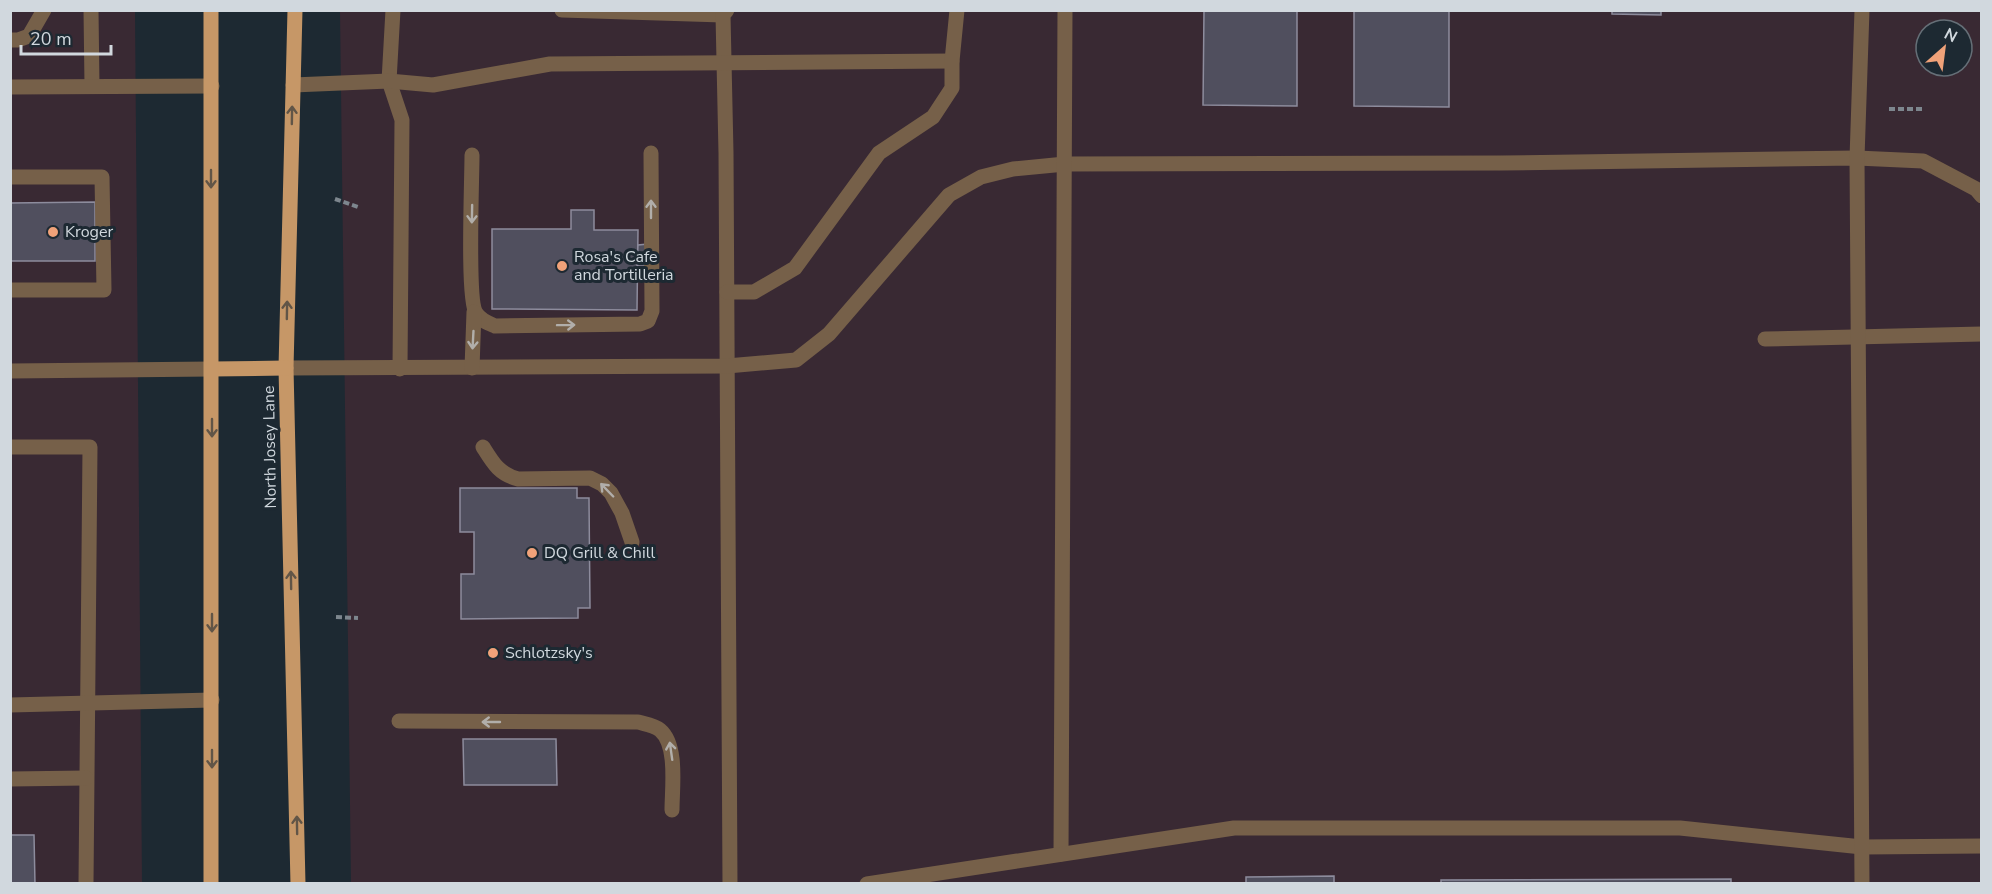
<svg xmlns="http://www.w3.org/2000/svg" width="1992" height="894" viewBox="0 0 1992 894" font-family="'Nunito Sans',sans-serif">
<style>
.commercial{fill:#392933;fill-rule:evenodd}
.building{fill:#504f5e;stroke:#8d8c9d;stroke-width:1.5}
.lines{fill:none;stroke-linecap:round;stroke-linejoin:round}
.path{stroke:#7d868e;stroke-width:4;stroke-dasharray:6 3;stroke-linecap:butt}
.minor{stroke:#766049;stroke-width:15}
.major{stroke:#c69767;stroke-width:15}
.oneway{stroke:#615547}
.oneway2{stroke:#b1aeaa}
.poi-dot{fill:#f0a279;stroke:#1d2932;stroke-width:2}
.labels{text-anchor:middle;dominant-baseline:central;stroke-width:6;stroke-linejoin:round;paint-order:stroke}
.poi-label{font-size:16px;fill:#d1d8de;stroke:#1d2932;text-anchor:start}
.street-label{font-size:16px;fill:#d1d8de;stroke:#1d2932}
</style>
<rect width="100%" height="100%" fill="#1d2932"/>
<g class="commercial">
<polygon points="10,11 135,11 142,883 11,883"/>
<path d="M 340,11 L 1981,11 L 1981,883 L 351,883 ZM 1926,30 L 1962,30 L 1962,66 L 1926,66 Z"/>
</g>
<g class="building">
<polygon points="1204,10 1297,10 1297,106 1203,105"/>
<polygon points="1354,10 1449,10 1449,107 1354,106"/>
<polygon points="1612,10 1661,10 1661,15 1612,14"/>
<polygon points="95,202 95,261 10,261 10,203"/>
<polygon points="571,210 594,210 594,230 638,230 637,310 492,309 492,229 571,229"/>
<polygon points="658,243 658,265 637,265 638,245"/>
<polygon points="460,488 577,488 577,498 589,498 590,608 578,608 578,618 461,619 461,574 474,574 474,532 460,532"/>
<polygon points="463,739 556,739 557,785 464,785"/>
<polygon points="10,835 34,835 35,884 10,884"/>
<polygon points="1334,876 1334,884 1246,884 1246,877"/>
<polygon points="1731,879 1731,884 1441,884 1441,880"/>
</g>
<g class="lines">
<g class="path">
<polyline points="1889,109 1925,109"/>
<polyline points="335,199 358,207"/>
<polyline points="336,617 358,618"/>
</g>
<g class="minor">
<polyline points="91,10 92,86"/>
<polyline points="393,10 389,81 402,120 400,369"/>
<polyline points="562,10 723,15"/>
<polyline points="727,10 723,15 726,153 730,884"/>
<polyline points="10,40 18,40 29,36 44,10"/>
<polyline points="293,85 389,81 433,85 550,64 952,61"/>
<polyline points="10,87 212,86"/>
<path d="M 472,155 C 472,180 467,300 476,313 C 480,320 488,323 495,326 L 640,324 L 648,321 L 652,311 L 651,153"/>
<polyline points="10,177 102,177 104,290 10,290"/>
<polyline points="727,292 754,292 795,268 879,153 933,117 952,88 952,61 957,10"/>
<polyline points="1765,339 1982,334"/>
<polyline points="286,368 727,366 796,360 829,334 949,195 981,177 1013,169 1065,164 1501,163 1857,158 1923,161 1976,189 1982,196"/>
<polyline points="472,368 474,312"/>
<polyline points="10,371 212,369"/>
<polyline points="10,447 90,447 86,884"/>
<path d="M 483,447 C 493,463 499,474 518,479 L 590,478 L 602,484 L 611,493 L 622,513 L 632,542"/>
<polyline points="10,705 212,700"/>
<path d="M 399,721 L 638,722 C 645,724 654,725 660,730 C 678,745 672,788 672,810"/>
<polyline points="10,779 86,778"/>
<polyline points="1061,854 1065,10"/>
<polyline points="867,884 1234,828 1680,828 1862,847 1982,846"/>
<polyline points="1862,884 1857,158 1862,10"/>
</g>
<g class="major">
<polyline points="295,10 286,368 298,884"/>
<polyline points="212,369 286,368"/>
<polyline points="211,884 211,10"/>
</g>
</g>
<defs><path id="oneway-shaft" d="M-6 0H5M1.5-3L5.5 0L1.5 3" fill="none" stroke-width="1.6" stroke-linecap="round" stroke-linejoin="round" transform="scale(1.5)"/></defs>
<g class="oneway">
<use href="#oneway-shaft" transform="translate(292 115) rotate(-89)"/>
<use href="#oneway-shaft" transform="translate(211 179) rotate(90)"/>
<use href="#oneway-shaft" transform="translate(287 310) rotate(-89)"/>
<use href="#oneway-shaft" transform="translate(212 428) rotate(90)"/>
<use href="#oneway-shaft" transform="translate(291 580) rotate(-91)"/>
<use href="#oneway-shaft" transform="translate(212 623) rotate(90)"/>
<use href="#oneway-shaft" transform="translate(212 759) rotate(90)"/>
<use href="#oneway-shaft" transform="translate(297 825) rotate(-91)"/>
</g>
<g class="oneway2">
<use href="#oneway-shaft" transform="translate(651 209) rotate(-90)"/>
<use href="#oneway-shaft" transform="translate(472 214) rotate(91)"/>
<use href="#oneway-shaft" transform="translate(566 325) rotate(-1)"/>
<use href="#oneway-shaft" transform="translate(473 340) rotate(93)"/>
<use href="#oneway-shaft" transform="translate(607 490) rotate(-134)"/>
<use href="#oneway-shaft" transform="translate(491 722) rotate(-180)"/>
<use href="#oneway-shaft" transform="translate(671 751) rotate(-98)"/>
</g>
<g class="poi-dot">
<circle cx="53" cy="232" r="6"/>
<circle cx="562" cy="266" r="6"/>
<circle cx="532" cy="553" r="6"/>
<circle cx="493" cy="653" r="6"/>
</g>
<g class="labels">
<g class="poi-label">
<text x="65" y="232">Kroger</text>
<text x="574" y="257">Rosa's Cafe<tspan x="574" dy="18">and Tortilleria</tspan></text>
<text x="544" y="553">DQ Grill &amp; Chill</text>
<text x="505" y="653">Schlotzsky's</text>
</g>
<g class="street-label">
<text transform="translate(270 447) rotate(-91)">North Josey Lane</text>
</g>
</g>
<rect width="1992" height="894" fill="none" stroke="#d1d8de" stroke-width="24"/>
<g transform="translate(1944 48) rotate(28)"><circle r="28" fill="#1d2932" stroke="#656f77" stroke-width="1.5"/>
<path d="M0-4.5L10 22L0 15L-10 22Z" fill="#f0a279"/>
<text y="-9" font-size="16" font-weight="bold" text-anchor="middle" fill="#d1d8de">N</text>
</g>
<path d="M21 45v9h90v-9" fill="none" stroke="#d1d8de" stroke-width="3"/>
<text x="30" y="45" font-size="18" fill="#d1d8de" stroke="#1d2932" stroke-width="4.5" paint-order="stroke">20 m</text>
</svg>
